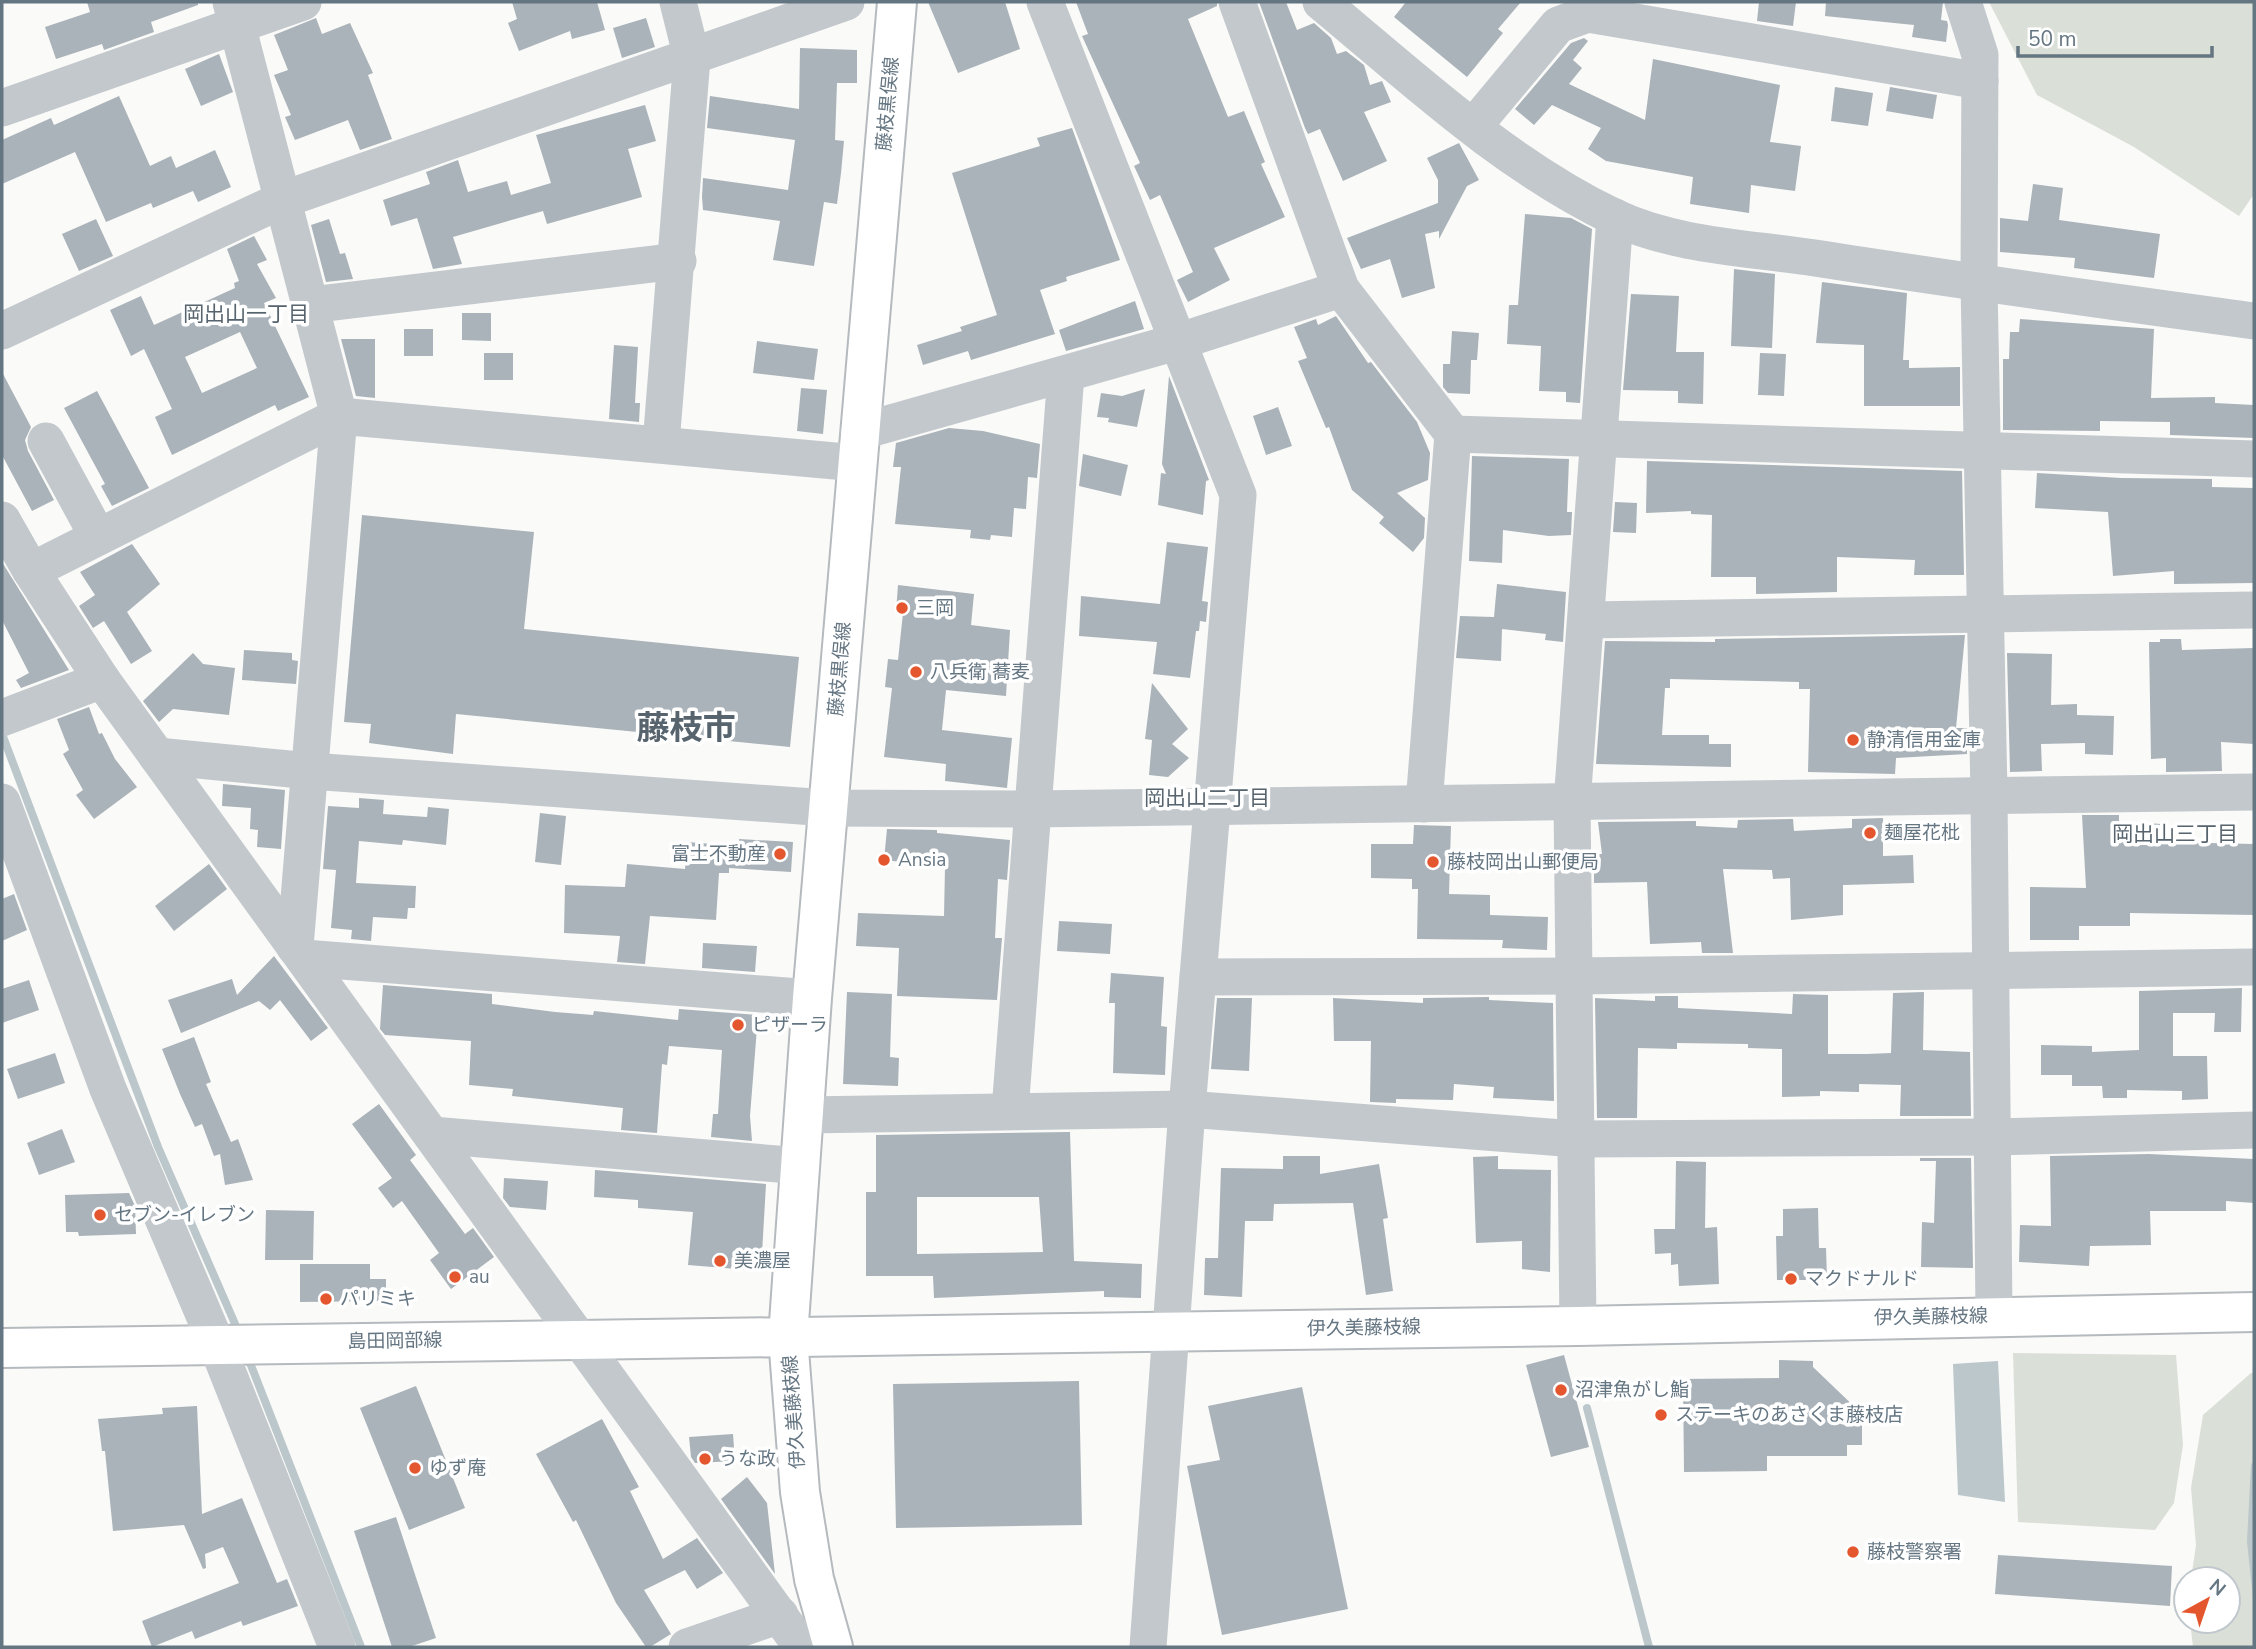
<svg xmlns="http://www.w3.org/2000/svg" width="2256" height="1649" viewBox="0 0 2256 1649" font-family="'Nunito Sans','Noto Sans JP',sans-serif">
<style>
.green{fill:#dadfd7}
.water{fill:#bbc7cb}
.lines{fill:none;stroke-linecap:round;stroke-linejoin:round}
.stream{stroke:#bbc7cb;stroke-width:8}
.building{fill:#aab3b9;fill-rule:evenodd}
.major-casing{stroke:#b5babe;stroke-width:42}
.minor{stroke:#c3c8cc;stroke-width:37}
.major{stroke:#fff;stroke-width:38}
.poi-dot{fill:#e4572e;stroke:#fff;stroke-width:2.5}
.labels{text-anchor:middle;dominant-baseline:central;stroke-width:7;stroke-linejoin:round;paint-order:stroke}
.street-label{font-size:19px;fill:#657683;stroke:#fff}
.poi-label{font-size:19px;fill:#657683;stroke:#fff;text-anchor:start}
.neighbourhood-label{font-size:21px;fill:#57646e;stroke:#fff}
.town-label{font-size:33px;font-weight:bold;fill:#57646e;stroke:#fff}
</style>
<rect width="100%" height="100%" fill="#fafaf8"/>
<g class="green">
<polygon points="1989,2 2254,2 2254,194 2239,216 2134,147 2037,95"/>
<polygon points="2013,1353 2176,1355 2183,1445 2174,1503 2155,1530 2018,1522"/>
<polygon points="2251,1373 2254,1373 2254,1647 2193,1647 2190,1621 2228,1621 2228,1579 2191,1579 2196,1545 2191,1488 2203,1415"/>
</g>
<g class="water">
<polygon points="1998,1361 2005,1502 1958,1495 1953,1364"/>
<polygon points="2254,1460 2254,1607 2247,1542 2251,1465"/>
</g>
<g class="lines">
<g class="stream">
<polyline points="2,734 158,1147 239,1333"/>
<polyline points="247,1355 361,1647"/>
<polyline points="1587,1408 1649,1647"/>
</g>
</g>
<g class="building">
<polygon points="87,2 198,2 198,5 151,22 154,32 104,50 102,44 56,59 45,27 90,12"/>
<polygon points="512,2 597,2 605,30 572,39 570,31 519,51 508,23 517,19"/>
<polygon points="928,2 1005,2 1020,49 958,73"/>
<polygon points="1076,2 1217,2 1217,6 1188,19 1228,117 1244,111 1265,162 1261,164 1285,217 1214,248 1230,280 1188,302 1177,280 1193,272 1160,195 1150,200 1134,166 1140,163 1082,36 1088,34"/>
<polygon points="1259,2 1286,2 1297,30 1314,23 1331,38 1337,54 1346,51 1364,65 1370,85 1382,81 1391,102 1364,112 1387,161 1343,181 1320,129 1308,134 1305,128"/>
<polygon points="1406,2 1521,2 1498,29 1503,33 1467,77 1394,17"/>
<polygon points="1759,2 1796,2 1793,26 1757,21"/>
<polygon points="1826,2 1943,2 1941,20 1947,21 1948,25 1946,42 1912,37 1914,25 1825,16"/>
<polygon points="316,18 322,34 350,23 373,73 368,75 392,139 360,150 348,120 295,140 285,117 291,115 274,75 288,70 274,35"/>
<polygon points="646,18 655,47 622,58 613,28"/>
<polygon points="1584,38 1588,41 1573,60 1582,68 1569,84 1645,120 1653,59 1780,85 1770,142 1801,146 1795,191 1751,185 1749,213 1690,204 1693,177 1606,161 1588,149 1601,128 1552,105 1534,125 1515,109 1571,43"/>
<polygon points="800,48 857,50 857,83 837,83 835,140 844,141 841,173 837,204 824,202 814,266 773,260 780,221 703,210 702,197 703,178 788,190 795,140 707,128 710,96 799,109"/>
<polygon points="219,54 233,92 201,106 185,69"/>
<polygon points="1835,87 1873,93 1868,126 1831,121"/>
<polygon points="1890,87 1937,95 1933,119 1886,111"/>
<polygon points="119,96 150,166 171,156 176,168 215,150 231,187 198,202 193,191 153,208 151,203 106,222 75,152 2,184 2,140 51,118 54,125"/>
<polygon points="645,105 656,141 628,149 642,197 547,224 543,211 453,237 462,264 433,269 417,218 391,226 383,200 430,184 426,172 458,160 468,192 507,181 511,195 551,183 536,135"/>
<polygon points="1072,128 1120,260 1066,277 1067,281 1040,290 1055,334 971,360 968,351 923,365 917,345 962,331 960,327 997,315 952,173 1040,146 1037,138"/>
<polygon points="1459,143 1479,180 1467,186 1439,239 1439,231 1425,234 1435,288 1402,298 1390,259 1361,269 1347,238 1438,203 1438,180 1427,158"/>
<polygon points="2033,184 2063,188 2059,220 2160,234 2154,278 2074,268 2075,258 2000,252 2000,218 2028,221"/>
<polygon points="1525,214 1571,218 1592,229 1580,403 1566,402 1566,392 1539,391 1541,346 1507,344 1509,305 1518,305"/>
<polygon points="96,219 113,256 79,271 62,234"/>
<polygon points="329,219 340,254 345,253 353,279 326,282 311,225"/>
<path d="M 254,236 L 267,260 L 257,264 L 276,298 L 264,303 L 309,397 L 278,411 L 275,405 L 172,455 L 155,417 L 172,409 L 144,349 L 131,356 L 110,310 L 141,296 L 154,325 L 235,288 L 234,283 L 239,281 L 227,249 ZM 240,332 L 257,368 L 202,393 L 185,357 Z"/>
<polygon points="1734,269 1775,274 1772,348 1731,346"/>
<polygon points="1822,282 1907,293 1903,360 1909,360 1909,368 1960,367 1960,406 1864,406 1864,345 1816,343"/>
<polygon points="1631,294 1679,296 1676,352 1704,352 1703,404 1678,403 1678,391 1623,390"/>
<polygon points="1135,301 1144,329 1066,351 1059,330"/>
<polygon points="462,313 491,313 491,341 462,340"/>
<polygon points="1336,316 1368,363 1371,362 1417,422 1430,453 1428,480 1397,493 1425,518 1424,538 1413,552 1379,523 1384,517 1352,490 1329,427 1326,428 1298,361 1307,358 1294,327 1316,319 1318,325"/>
<polygon points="2020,319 2154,329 2151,398 2215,397 2215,403 2254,405 2254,438 2170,435 2170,422 2100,421 2100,431 2003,430 2003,359 2009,359 2010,332 2019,332"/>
<rect x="404" y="329" width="29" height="27"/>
<polygon points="1452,331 1479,333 1477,360 1471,360 1470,394 1448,393 1443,387 1443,364 1450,364"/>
<polygon points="341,339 375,339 375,398 356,396"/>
<polygon points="757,341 818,349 814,380 753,373"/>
<polygon points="614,345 638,347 635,403 640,403 639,422 609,419"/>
<rect x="484" y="353" width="29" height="27"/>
<polygon points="1760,353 1786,354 1784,396 1758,395"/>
<polygon points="2,372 31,427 25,440 28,451 54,500 32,511 2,455"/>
<polygon points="1169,376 1209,480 1206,481 1203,515 1158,505 1161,473 1166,474 1162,464"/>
<polygon points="801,388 827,390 823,434 797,431"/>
<polygon points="1145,389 1137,427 1108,422 1109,418 1097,417 1101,393 1122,396"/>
<polygon points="97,391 149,488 112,506 101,486 105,484 64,408"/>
<polygon points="1278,407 1292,446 1266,455 1253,416"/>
<polygon points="949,428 983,431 1040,444 1037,478 1028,477 1026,509 1014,508 1012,537 991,535 990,540 970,538 971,530 895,524 901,467 893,467 896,443"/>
<polygon points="1083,454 1128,465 1121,496 1079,486"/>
<polygon points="1472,456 1569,459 1567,512 1572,512 1571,535 1549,536 1503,530 1502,563 1469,561"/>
<polygon points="1647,461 1962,471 1964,575 1914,575 1915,560 1837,557 1837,592 1756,594 1756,577 1711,577 1712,515 1691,514 1691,511 1646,513"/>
<polygon points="2037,473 2121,478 2212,479 2212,487 2254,488 2254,583 2174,584 2174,571 2113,576 2108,512 2035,508"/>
<polygon points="1615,502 1637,503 1636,533 1613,532"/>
<polygon points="362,515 534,532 524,629 799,657 790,747 456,714 453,754 369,743 371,724 344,722"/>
<polygon points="1167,542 1208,547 1202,601 1208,602 1206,622 1200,621 1199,631 1196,631 1190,678 1153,674 1157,642 1079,636 1081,596 1160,604"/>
<polygon points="132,544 160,584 127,612 152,651 131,664 104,621 93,628 79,606 95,595 80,572"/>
<polygon points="2,562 69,670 21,688 16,680 29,673 2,620"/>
<polygon points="1497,584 1566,592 1563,642 1545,640 1546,634 1502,629 1501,661 1456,658 1460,616 1494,617"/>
<polygon points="898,585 974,594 971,625 1010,630 1006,696 946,690 942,730 1012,738 1007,788 945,781 946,764 884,757 892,688 885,687 888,659 898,660 903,613 896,612"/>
<polygon points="1965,635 1956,728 1967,728 1967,754 1896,758 1895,774 1808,772 1810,689 1799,689 1799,682 1670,679 1670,688 1665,688 1662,735 1709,735 1709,744 1731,744 1731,767 1596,764 1605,641 1715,642 1715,639"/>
<polygon points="2160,639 2181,639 2182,650 2254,648 2254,744 2221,742 2222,771 2166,772 2166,758 2151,759 2149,642 2160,642"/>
<polygon points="244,650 292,653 292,660 298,661 296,684 242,680"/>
<polygon points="193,653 203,664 235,668 229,715 173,709 159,722 143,701"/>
<polygon points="2007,653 2052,654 2051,705 2077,704 2077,715 2114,716 2113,755 2085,754 2085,743 2041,744 2042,771 2010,772"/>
<polygon points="1152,683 1188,729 1172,744 1189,758 1168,777 1149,775 1152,740 1145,739"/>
<polygon points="89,707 99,734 102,733 115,759 137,787 94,819 76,795 83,790 63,754 69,750 57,719"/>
<polygon points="223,784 285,790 281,849 257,847 258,830 250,829 251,808 222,806"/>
<polygon points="359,798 384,800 383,814 427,817 428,807 449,809 446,845 403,840 402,845 359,841 356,883 416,886 415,908 408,908 407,919 373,917 371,941 351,939 352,930 331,928 336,870 323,869 328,806 359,808"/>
<polygon points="540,813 566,816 561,865 535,862"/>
<polygon points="2082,815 2119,815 2119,821 2161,824 2161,842 2254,844 2254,915 2130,913 2130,926 2079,926 2079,940 2030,940 2030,887 2086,888"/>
<polygon points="1883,818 1883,856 1913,855 1914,883 1843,885 1843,915 1791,920 1790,878 1773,879 1772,870 1723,869 1733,953 1702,953 1701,942 1650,944 1647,882 1594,883 1594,854 1602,854 1598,822 1696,821 1696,826 1737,828 1738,820 1793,819 1794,831 1852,828 1852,819"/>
<polygon points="1414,825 1451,826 1449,894 1490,895 1490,915 1548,917 1547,950 1502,948 1503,940 1417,939 1418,889 1412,889 1412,879 1371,878 1371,844 1413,844"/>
<polygon points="887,829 937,830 937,833 1010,840 1007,880 998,879 995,938 1002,938 997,1000 897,996 899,948 856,946 858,913 944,916 945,867 884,860"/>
<polygon points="739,839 793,842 791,872 729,868 729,873 719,873 716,920 650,916 645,964 617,962 620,936 564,933 565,885 625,887 627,864 685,869 687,842 739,846"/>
<polygon points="209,864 227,889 174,931 155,906"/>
<polygon points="14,894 27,930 2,941 2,899"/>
<polygon points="1059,921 1112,924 1110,954 1057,951"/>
<polygon points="703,943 757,946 755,972 702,968"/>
<polygon points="274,956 328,1028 311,1041 280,1000 270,1010 259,1001 181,1033 168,1000 232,979 237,995"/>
<polygon points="1111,973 1164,977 1161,1026 1167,1027 1165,1075 1113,1073 1115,1003 1109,1003"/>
<polygon points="29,980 39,1010 2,1023 2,989"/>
<polygon points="383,985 492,994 492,1004 555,1012 593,1015 594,1011 678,1020 679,1009 758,1015 750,1116 752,1141 711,1137 713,1114 718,1114 722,1050 669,1046 667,1065 662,1064 657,1133 621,1130 623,1108 512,1096 513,1089 469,1085 471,1041 385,1035 380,1029"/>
<polygon points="2242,988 2241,1032 2214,1032 2215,1013 2173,1013 2173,1056 2207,1056 2208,1099 2182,1100 2182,1091 2127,1090 2127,1098 2103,1098 2102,1086 2072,1086 2072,1075 2041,1075 2041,1045 2092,1046 2092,1052 2139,1050 2139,991"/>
<polygon points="847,992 892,994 890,1057 899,1058 898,1086 843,1084"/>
<polygon points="1924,992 1923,1050 1970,1052 1971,1116 1900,1116 1901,1085 1859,1084 1859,1092 1820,1091 1820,1096 1782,1097 1782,1049 1748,1048 1748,1044 1677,1043 1677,1049 1638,1048 1637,1118 1597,1118 1595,998 1655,1001 1655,996 1678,996 1678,1008 1792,1014 1793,994 1828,995 1828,1054 1867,1054 1891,1053 1893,993"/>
<polygon points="1489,997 1489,1000 1553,1003 1554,1101 1493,1098 1494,1087 1454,1084 1453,1100 1396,1099 1396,1103 1370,1102 1371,1041 1334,1041 1333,998 1423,1003 1423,998"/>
<polygon points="1217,998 1252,998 1249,1071 1211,1069"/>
<polygon points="194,1037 211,1082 206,1084 231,1142 238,1139 253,1180 225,1185 220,1154 214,1156 202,1124 195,1127 180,1094 162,1049"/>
<polygon points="55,1053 65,1083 18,1099 7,1069"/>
<polygon points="379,1104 416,1155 410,1160 465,1234 473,1228 494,1257 451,1289 430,1260 439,1253 402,1201 393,1208 378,1188 392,1178 352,1124"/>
<polygon points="62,1129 75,1162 39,1175 27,1143"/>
<path d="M 1070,1132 L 1074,1261 L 1142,1264 L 1141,1298 L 1104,1297 L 1104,1291 L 934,1298 L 933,1276 L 866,1276 L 866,1192 L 876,1192 L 876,1135 ZM 917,1197 L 1039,1197 L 1043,1252 L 917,1254 Z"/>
<polygon points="2149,1154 2254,1159 2254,1203 2226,1201 2226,1211 2150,1211 2151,1245 2090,1246 2089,1266 2019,1262 2020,1225 2051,1226 2050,1156"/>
<polygon points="1283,1156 1320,1156 1320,1174 1379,1164 1388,1218 1383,1219 1393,1291 1366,1295 1353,1203 1274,1204 1273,1221 1245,1221 1242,1297 1204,1295 1205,1258 1218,1258 1221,1168 1283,1169"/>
<polygon points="1498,1156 1498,1169 1551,1170 1550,1272 1522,1269 1522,1241 1476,1243 1473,1157"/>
<polygon points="1920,1158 1971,1158 1973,1268 1921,1267 1922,1222 1934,1223 1936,1161 1920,1161"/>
<polygon points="1676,1161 1706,1162 1705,1228 1717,1227 1719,1284 1679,1286 1678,1264 1671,1265 1671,1253 1655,1254 1654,1229 1675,1229"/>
<polygon points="595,1170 766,1184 761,1271 688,1265 693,1212 638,1208 638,1200 594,1197"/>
<polygon points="504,1178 548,1181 546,1210 510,1207 503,1198"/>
<polygon points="129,1193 135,1206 136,1234 79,1236 78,1232 66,1232 65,1195"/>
<polygon points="1818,1208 1819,1248 1826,1248 1827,1280 1777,1280 1776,1236 1783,1236 1783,1209"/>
<polygon points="266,1210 314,1211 313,1260 265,1260"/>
<polygon points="300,1264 370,1264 370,1279 386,1279 386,1301 300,1302"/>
<polygon points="1564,1355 1589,1447 1551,1457 1526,1365"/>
<polygon points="1779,1360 1813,1361 1813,1367 1862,1414 1862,1445 1847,1445 1847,1456 1767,1456 1767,1471 1684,1472 1683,1379 1779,1378"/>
<polygon points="1079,1381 1082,1525 896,1528 893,1384"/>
<polygon points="416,1386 465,1508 409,1530 360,1408"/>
<polygon points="1302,1387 1348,1609 1222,1635 1187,1466 1220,1460 1208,1406"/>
<polygon points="197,1406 202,1514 242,1498 277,1583 287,1579 298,1606 243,1626 241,1621 195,1639 192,1631 152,1647 142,1621 239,1583 223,1547 205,1554 206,1568 203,1569 184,1525 113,1531 105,1451 102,1451 98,1419 163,1414 162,1408"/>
<polygon points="602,1419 639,1487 630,1491 663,1559 697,1538 723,1573 697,1589 685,1570 644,1590 671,1634 650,1647 646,1647 616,1603 576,1520 573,1522 536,1454"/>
<polygon points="733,1434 735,1461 695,1463 691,1457 689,1437"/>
<polygon points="747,1477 767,1503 775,1574 721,1499"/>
<polygon points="396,1517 436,1638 409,1647 392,1647 354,1531"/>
<polygon points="1998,1555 2172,1566 2170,1606 1995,1594"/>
</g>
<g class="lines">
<defs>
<g id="major">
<polyline points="2,1348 1578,1326 2254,1312"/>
<polyline points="833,1647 814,1579 800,1492 788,1337 812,998 897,2"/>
</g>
</defs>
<use href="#major" class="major-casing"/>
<g class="minor">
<polyline points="231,2 339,416 295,947"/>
<polyline points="1045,2 1238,495 1187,1109 1148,1647"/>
<polyline points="1237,2 1341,289 1453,434 1424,804"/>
<path d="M 1321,2 C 1414,79 1504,164 1614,217 C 1675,246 1749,248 1815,258 C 1961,281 2108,301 2254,321"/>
<polyline points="1963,2 1980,55 1979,284 1989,795 1994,1315"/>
<polyline points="2,108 303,2"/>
<polyline points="1473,127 1558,25 1588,14 1980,81"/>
<polyline points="310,305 678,261"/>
<polyline points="2,331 282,200 846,2"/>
<polyline points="859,432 1180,341 1341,289"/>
<polyline points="1453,434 2254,459"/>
<polyline points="46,441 98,537"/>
<polyline points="661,444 692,58 678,2"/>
<polyline points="2,520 31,571 102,680 802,1647"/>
<polyline points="31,571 339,416 857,463"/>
<polyline points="1586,620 2254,610"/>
<polyline points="2,718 102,680"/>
<polyline points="157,756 310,771 828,808 1032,809 2254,792"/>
<polyline points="2,802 108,1089 216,1343 337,1647"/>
<polyline points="304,958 812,998"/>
<polyline points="1198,977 1575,976 2254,967"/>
<polyline points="1010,1111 1066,374"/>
<polyline points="805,1115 1187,1109 1576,1139 1992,1137 2254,1130"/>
<polyline points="432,1135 801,1166"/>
<polyline points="1578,1326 1572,803 1615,217"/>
<polyline points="687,1647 780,1615"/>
</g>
<use href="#major" class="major"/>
</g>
<g class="poi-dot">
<circle cx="902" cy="608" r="7"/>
<circle cx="916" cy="672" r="7"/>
<circle cx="1853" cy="740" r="7"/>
<circle cx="1870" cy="833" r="7"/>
<circle cx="780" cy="854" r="7"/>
<circle cx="884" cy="860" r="7"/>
<circle cx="1433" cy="862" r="7"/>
<circle cx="738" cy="1025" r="7"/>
<circle cx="100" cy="1215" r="7"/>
<circle cx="720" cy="1261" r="7"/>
<circle cx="455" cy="1277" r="7"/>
<circle cx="1791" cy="1279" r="7"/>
<circle cx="326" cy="1299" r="7"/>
<circle cx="1561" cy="1390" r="7"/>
<circle cx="1661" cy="1415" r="7"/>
<circle cx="705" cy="1459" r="7"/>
<circle cx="415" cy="1468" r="7"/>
<circle cx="1853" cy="1552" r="7"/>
</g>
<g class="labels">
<g class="street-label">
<text transform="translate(888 104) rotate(-85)">藤枝黒俣線</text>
<text transform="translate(840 669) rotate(-85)">藤枝黒俣線</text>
<text transform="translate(1931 1317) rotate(-1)">伊久美藤枝線</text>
<text transform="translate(1364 1328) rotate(-1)">伊久美藤枝線</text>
<text transform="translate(395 1341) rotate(-1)">島田岡部線</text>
<text transform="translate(794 1412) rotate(-94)">伊久美藤枝線</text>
</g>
<g class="poi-label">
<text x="916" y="608">三岡</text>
<text x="930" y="672">八兵衛 蕎麦</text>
<text x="1867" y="740">静清信用金庫</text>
<text x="1884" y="833">麺屋花枇</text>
<text x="766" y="854" text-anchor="end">富士不動産</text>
<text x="898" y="860">Ansia</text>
<text x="1447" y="862">藤枝岡出山郵便局</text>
<text x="752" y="1025">ピザーラ</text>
<text x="114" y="1215">セブン-イレブン</text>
<text x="734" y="1261">美濃屋</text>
<text x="469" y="1277">au</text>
<text x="1805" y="1279">マクドナルド</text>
<text x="340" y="1299">パリミキ</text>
<text x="1575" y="1390">沼津魚がし鮨</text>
<text x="1675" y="1415">ステーキのあさくま藤枝店</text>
<text x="719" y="1459">うな政</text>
<text x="429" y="1468">ゆず庵</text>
<text x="1867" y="1552">藤枝警察署</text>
</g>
<g class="neighbourhood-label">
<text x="246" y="314">岡出山一丁目</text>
<text x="1207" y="798">岡出山二丁目</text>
<text x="2175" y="834">岡出山三丁目</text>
</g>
<g class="town-label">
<text x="686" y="728">藤枝市</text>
</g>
</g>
<rect width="2256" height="1649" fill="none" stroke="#657683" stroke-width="7"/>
<g transform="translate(2207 1600) rotate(40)"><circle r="33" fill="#ffffff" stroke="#c1c8cd" stroke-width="2"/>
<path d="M0-5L12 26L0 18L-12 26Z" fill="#e4572e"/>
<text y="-10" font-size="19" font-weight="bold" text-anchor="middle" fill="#657683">N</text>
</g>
<path d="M2018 46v10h194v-10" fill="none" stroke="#657683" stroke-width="3.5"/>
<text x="2028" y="46" font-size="21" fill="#657683" stroke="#ffffff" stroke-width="5" paint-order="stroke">50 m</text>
</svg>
